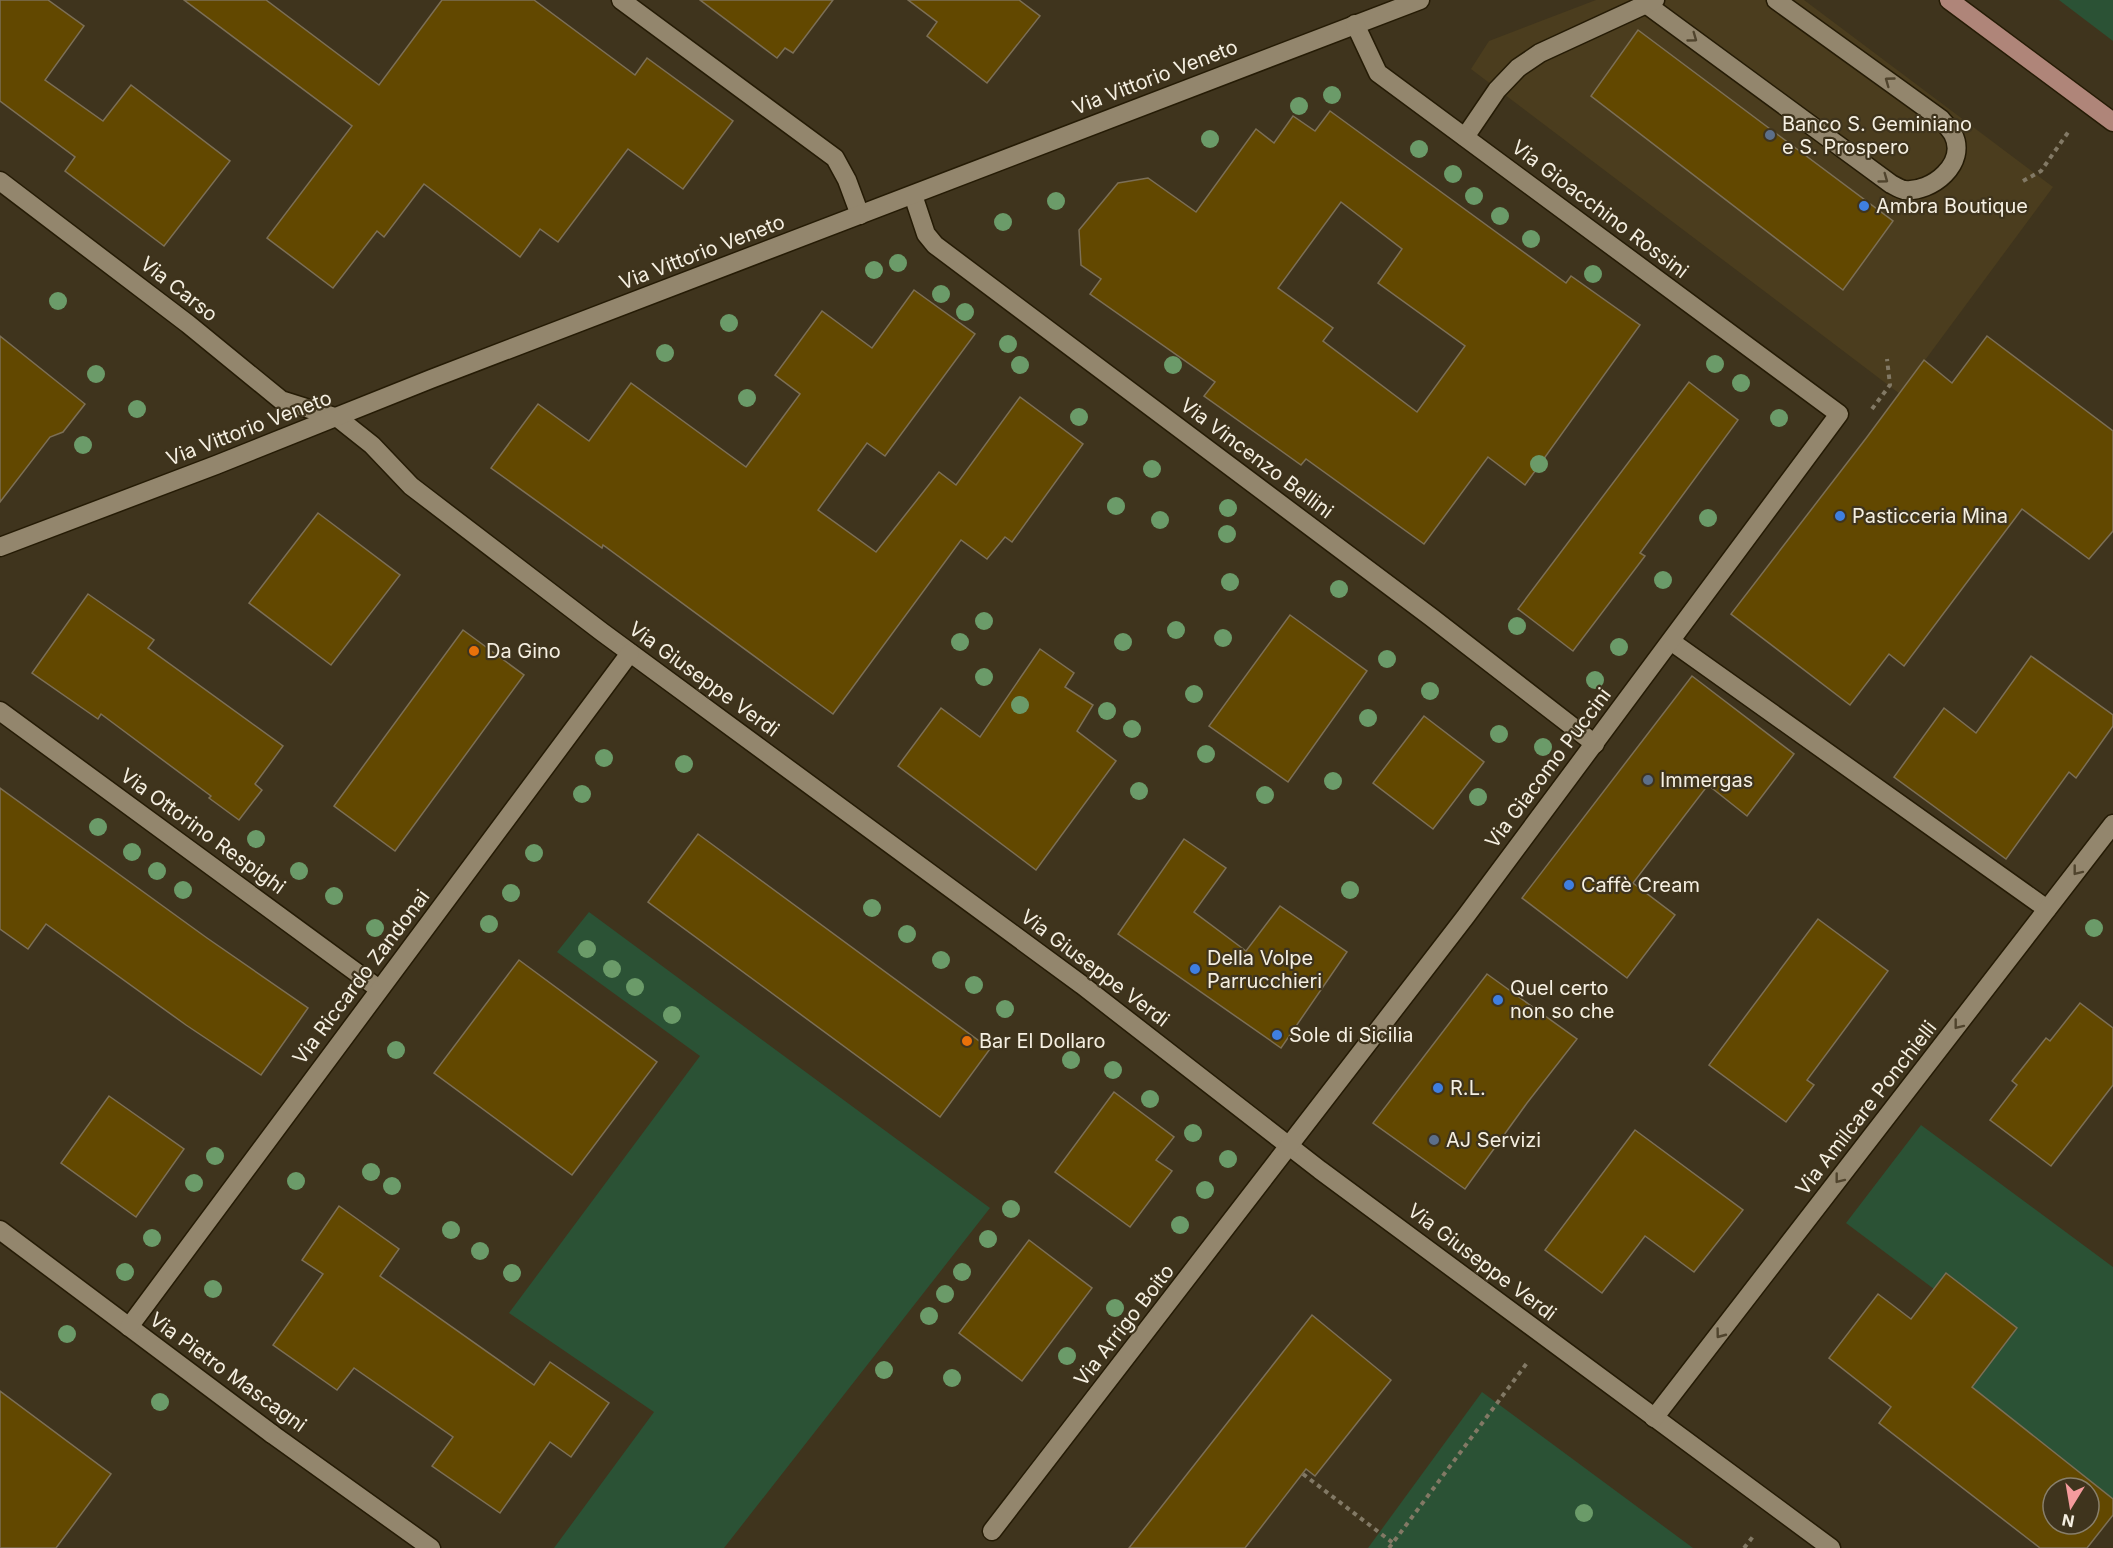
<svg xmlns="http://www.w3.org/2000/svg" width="2113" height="1548" viewBox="0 0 2113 1548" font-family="Inter,sans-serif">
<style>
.built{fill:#4b3d1e}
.green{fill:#2b5235}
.building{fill:#624800;stroke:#7c6f56;stroke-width:1.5;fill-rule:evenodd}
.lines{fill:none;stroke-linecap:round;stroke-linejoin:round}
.lane-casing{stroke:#251b05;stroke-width:21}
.street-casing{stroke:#251b05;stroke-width:21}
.secondary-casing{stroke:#251b05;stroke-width:21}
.path{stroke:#827965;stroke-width:4;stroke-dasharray:4.5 4.5;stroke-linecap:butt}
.lane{stroke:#93866d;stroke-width:18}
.street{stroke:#93866d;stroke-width:18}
.secondary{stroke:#af8579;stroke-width:18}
.tree{fill:#6b9b69}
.oneway{stroke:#50442d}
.service-dot{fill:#5c6f8a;stroke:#3f341d;stroke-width:2}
.shop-dot{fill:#3f7fe0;stroke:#3f341d;stroke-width:2}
.food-dot{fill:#e8710a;stroke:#3f341d;stroke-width:2}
.labels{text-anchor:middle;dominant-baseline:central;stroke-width:4.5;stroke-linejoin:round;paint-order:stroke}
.street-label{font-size:20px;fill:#f5efe1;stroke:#3f341d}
.poi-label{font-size:20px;fill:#f5efe1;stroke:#3f341d;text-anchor:start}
</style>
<rect width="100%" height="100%" fill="#3f341d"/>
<polygon class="built" points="1596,0 1804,0 2053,187 1900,394 1471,69 1489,41"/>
<g class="green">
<polygon points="2059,0 2113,0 2113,41"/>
<polygon points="589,912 990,1208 724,1548 554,1548 654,1412 509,1313 700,1056 557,952"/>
<polygon points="1921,1125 2113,1267 2113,1499 1972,1387 2017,1328 1946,1274 1934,1289 1846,1223"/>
<polygon points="1482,1392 1693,1548 1368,1548"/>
</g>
<g class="building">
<polygon points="0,0 48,0 84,26 45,80 103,121 131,85 230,161 164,246 65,171 75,157 0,101"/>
<polygon points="184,0 266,0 379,85 442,0 534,0 635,75 647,58 733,121 683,189 628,149 558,242 540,229 520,257 424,184 384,237 377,231 333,288 267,238 352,126"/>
<polygon points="700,0 833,0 793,53 785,48 777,58"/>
<polygon points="908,0 1019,0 1040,16 987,83 927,36 937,22"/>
<polygon points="1638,30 1893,221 1843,290 1591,96"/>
<path d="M 1330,111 L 1566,283 L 1571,276 L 1640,325 L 1525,485 L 1488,457 L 1424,544 L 1306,459 L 1301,465 L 1204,396 L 1215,382 L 1090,294 L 1101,279 L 1081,265 L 1079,230 L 1118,183 L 1148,178 L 1196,212 L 1256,129 L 1274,143 L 1293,116 L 1315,131 ZM 1341,202 L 1402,249 L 1378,283 L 1465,346 L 1417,412 L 1323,341 L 1333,328 L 1278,288 Z"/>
<polygon points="914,290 975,334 885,456 867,443 818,510 876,552 939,472 956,485 1020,397 1083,444 1012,542 1005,537 987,559 961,540 833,714 603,545 602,548 491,468 538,404 589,441 631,383 746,467 800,394 775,375 822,311 872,348"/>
<polygon points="0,336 85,404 63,432 50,437 0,502"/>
<polygon points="1987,336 2113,431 2113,531 2089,559 2022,509 1904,666 1889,654 1850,705 1731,614 1867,437 1924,360 1952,383"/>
<polygon points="1689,382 1738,420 1640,553 1645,556 1573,651 1518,609"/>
<polygon points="318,513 400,575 331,665 249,603"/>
<polygon points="88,594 154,640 148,648 283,746 255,784 262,790 239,820 209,798 211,796 101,714 98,719 32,673"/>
<polygon points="1290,615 1367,671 1288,782 1209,726"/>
<polygon points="463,630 524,675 395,851 334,806"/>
<polygon points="1040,649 1074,673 1065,687 1093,705 1077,731 1116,761 1036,870 898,766 941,708 980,737"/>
<polygon points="2031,656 2113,715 2113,726 2076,778 2069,772 2006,859 1894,777 1944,708 1976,733"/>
<polygon points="1692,676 1794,754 1747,816 1708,785 1633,883 1675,915 1627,978 1522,898"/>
<polygon points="1424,716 1484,762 1433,829 1373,783"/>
<polygon points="0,788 207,938 308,1008 261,1075 186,1025 46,924 28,949 0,929"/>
<polygon points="698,834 990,1049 940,1117 648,902"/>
<polygon points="1184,839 1226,868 1194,912 1246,951 1280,906 1347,952 1281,1048 1118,934"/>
<polygon points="1818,919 1888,971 1807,1080 1814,1085 1786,1122 1709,1065"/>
<polygon points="519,960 657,1062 572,1175 434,1073"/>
<polygon points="1487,974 1577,1039 1527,1103 1465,1189 1373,1123"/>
<polygon points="2080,1003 2113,1028 2113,1085 2051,1166 1990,1120 2017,1085 2012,1081 2046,1038 2050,1041"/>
<polygon points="1114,1092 1174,1137 1156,1160 1172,1171 1130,1227 1055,1172"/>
<polygon points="109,1096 184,1149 136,1217 61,1163"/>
<polygon points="1635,1130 1743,1210 1694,1272 1645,1236 1602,1293 1545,1250"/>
<polygon points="339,1206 399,1249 380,1276 534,1385 550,1362 609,1403 571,1457 550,1442 500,1513 432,1466 453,1437 354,1368 337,1390 273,1345 323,1274 302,1260"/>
<polygon points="1029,1240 1092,1288 1022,1381 959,1333"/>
<path d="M 1946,1273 L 2017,1328 L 1972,1387 L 2113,1499 L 2113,1515 L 2087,1548 L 2040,1548 L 1879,1423 L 1891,1407 L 1829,1358 L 1878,1294 L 1911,1319 ZM 2053,1488 L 2089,1488 L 2089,1524 L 2053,1524 Z"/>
<polygon points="1312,1315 1391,1380 1315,1476 1306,1469 1245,1548 1129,1548"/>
<polygon points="0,1391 111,1474 56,1548 0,1548"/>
</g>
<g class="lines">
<defs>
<g id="lane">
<polyline points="621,0 835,158 847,180 860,215"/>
<path d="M 1646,4 L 1891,184 C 1895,186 1900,189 1904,190 C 1932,193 1968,163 1953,134 C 1950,129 1945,124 1941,119 L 1776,0"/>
<polyline points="1465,137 1497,90 1518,68 1540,53 1655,0"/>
<polyline points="1672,642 2047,909"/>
<polyline points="272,1434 431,1548"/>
</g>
<g id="street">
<polyline points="0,181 188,324 281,400 338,418 372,445 411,486 602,632 1082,985 1320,1170 1831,1548"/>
<polyline points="913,195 926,234 935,245 1431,617 1595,744"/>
<polyline points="0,547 216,465 431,379 1420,0"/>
<polyline points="0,711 379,989"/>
<polyline points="0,1230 272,1434"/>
<polyline points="129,1327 630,653"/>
<polyline points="1654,1418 2113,824"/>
<polyline points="992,1531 1466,916 1839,414 1378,73 1355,24"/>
</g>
<polyline id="secondary" points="1949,0 2113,122"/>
</defs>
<use href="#lane" class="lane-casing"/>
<use href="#street" class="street-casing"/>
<use href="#secondary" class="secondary-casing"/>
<g class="path">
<polyline points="2023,181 2041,171 2069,131"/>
<polyline points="1872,409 1890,385 1887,359"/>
<polyline points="1303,1474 1393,1543"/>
<polyline points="1389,1548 1527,1363"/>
<polyline points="1744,1548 1755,1534"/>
</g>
<use href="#lane" class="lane"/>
<use href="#street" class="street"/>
<use href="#secondary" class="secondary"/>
</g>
<g class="tree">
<circle cx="1332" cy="95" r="9"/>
<circle cx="1299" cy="106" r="9"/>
<circle cx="1210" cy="139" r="9"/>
<circle cx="1419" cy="149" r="9"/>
<circle cx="1453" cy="174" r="9"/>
<circle cx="1474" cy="196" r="9"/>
<circle cx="1056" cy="201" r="9"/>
<circle cx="1500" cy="216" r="9"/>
<circle cx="1003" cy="222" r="9"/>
<circle cx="1531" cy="239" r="9"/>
<circle cx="898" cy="263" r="9"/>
<circle cx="874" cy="270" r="9"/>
<circle cx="1593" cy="274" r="9"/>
<circle cx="941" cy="294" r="9"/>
<circle cx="58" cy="301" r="9"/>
<circle cx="965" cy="312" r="9"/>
<circle cx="729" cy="323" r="9"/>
<circle cx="1008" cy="344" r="9"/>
<circle cx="665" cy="353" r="9"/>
<circle cx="1715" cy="364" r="9"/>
<circle cx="1020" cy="365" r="9"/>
<circle cx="1173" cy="365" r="9"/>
<circle cx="96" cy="374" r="9"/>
<circle cx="1741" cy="383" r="9"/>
<circle cx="747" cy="398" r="9"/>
<circle cx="137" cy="409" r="9"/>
<circle cx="1079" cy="417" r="9"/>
<circle cx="1779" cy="418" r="9"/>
<circle cx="83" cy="445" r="9"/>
<circle cx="1539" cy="464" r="9"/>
<circle cx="1152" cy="469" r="9"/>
<circle cx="1116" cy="506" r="9"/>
<circle cx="1228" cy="508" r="9"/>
<circle cx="1708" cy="518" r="9"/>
<circle cx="1160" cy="520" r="9"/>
<circle cx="1227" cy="534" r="9"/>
<circle cx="1663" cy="580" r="9"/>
<circle cx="1230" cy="582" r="9"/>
<circle cx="1339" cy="589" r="9"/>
<circle cx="984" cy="621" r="9"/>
<circle cx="1517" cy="626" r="9"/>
<circle cx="1176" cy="630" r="9"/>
<circle cx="1223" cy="638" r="9"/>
<circle cx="960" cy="642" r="9"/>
<circle cx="1123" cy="642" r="9"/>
<circle cx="1619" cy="647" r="9"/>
<circle cx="1387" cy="659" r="9"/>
<circle cx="984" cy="677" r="9"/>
<circle cx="1595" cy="680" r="9"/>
<circle cx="1430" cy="691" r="9"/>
<circle cx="1194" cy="694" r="9"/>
<circle cx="1020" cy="705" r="9"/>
<circle cx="1107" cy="711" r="9"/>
<circle cx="1368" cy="718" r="9"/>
<circle cx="1132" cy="729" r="9"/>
<circle cx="1499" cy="734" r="9"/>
<circle cx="1543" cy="747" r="9"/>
<circle cx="1206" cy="754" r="9"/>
<circle cx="604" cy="758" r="9"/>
<circle cx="684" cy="764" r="9"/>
<circle cx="1333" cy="781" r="9"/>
<circle cx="1139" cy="791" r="9"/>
<circle cx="582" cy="794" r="9"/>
<circle cx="1265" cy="795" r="9"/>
<circle cx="1478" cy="797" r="9"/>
<circle cx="98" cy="827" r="9"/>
<circle cx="256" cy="839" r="9"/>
<circle cx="132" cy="852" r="9"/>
<circle cx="534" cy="853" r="9"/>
<circle cx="157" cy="871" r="9"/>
<circle cx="299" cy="871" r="9"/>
<circle cx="183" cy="890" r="9"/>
<circle cx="1350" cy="890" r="9"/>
<circle cx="511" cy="893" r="9"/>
<circle cx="334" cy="896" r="9"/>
<circle cx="872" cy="908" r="9"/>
<circle cx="489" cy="924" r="9"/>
<circle cx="375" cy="928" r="9"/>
<circle cx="2094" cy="928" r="9"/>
<circle cx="907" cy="934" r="9"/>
<circle cx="587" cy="949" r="9"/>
<circle cx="941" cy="960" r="9"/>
<circle cx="612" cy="969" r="9"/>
<circle cx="974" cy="985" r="9"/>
<circle cx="635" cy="987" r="9"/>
<circle cx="1005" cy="1009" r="9"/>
<circle cx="672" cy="1015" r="9"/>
<circle cx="396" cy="1050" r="9"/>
<circle cx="1071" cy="1060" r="9"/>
<circle cx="1113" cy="1070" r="9"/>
<circle cx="1150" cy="1099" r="9"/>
<circle cx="1193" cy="1133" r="9"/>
<circle cx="215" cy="1156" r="9"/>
<circle cx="1228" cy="1159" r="9"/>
<circle cx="371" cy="1172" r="9"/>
<circle cx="296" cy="1181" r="9"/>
<circle cx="194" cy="1183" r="9"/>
<circle cx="392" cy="1186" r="9"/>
<circle cx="1205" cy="1190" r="9"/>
<circle cx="1011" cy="1209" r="9"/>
<circle cx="1180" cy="1225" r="9"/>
<circle cx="451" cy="1230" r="9"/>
<circle cx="152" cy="1238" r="9"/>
<circle cx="988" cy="1239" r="9"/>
<circle cx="480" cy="1251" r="9"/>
<circle cx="125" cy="1272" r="9"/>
<circle cx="962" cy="1272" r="9"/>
<circle cx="512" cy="1273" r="9"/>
<circle cx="213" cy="1289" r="9"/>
<circle cx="945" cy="1294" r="9"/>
<circle cx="1115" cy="1308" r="9"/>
<circle cx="929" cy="1316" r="9"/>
<circle cx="67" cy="1334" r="9"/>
<circle cx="1067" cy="1356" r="9"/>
<circle cx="884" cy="1370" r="9"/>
<circle cx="952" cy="1378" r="9"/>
<circle cx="160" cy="1402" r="9"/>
<circle cx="1584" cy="1513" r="9"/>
</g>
<defs><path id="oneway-chevron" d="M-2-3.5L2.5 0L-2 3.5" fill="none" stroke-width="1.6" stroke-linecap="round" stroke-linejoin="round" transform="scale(1.5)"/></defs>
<g class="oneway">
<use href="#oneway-chevron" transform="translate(1693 38) rotate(36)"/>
<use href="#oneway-chevron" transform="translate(1889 81) rotate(-144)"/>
<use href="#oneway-chevron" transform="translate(1884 179) rotate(36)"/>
<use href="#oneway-chevron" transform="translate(2077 871) rotate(128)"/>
<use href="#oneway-chevron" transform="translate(1958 1025) rotate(128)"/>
<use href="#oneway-chevron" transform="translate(1839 1179) rotate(128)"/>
<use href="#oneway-chevron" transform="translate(1720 1334) rotate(127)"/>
</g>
<g class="service-dot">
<circle cx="1770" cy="135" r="6"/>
<circle cx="1648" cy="780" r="6"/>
<circle cx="1434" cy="1140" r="6"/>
</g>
<g class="shop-dot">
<circle cx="1864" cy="206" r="6"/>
<circle cx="1840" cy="516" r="6"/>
<circle cx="1569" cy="885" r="6"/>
<circle cx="1195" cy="969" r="6"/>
<circle cx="1498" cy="1000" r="6"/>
<circle cx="1277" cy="1035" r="6"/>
<circle cx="1438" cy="1088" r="6"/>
</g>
<g class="food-dot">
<circle cx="474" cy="651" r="6"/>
<circle cx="967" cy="1041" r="6"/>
</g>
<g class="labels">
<g class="street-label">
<text transform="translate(1155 77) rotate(-21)">Via Vittorio Veneto</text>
<text transform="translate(1600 209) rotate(37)">Via Gioacchino Rossini</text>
<text transform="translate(702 252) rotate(-21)">Via Vittorio Veneto</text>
<text transform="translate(179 289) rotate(38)">Via Carso</text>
<text transform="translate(249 428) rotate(-21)">Via Vittorio Veneto</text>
<text transform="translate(1257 458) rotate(37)">Via Vincenzo Bellini</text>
<text transform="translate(704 679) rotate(36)">Via Giuseppe Verdi</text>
<text transform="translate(1548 768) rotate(-53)">Via Giacomo Puccini</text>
<text transform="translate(203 831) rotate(36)">Via Ottorino Respighi</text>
<text transform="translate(1095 968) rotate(37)">Via Giuseppe Verdi</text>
<text transform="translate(361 977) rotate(-53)">Via Riccardo Zandonai</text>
<text transform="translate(1866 1108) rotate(-52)">Via Amilcare Ponchielli</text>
<text transform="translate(1482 1262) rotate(37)">Via Giuseppe Verdi</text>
<text transform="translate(1124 1325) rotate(-52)">Via Arrigo Boito</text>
<text transform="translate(228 1372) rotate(36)">Via Pietro Mascagni</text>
</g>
<g class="poi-label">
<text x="1782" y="124">Banco S. Geminiano<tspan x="1782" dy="23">e S. Prospero</tspan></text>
<text x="1876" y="206">Ambra Boutique</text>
<text x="1852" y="516">Pasticceria Mina</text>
<text x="486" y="651">Da Gino</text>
<text x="1660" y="780">Immergas</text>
<text x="1581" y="885">Caffè Cream</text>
<text x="1207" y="958">Della Volpe<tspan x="1207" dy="23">Parrucchieri</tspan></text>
<text x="1510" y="988">Quel certo<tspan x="1510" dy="23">non so che</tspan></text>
<text x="1289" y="1035">Sole di Sicilia</text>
<text x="979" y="1041">Bar El Dollaro</text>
<text x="1450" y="1088">R.L.</text>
<text x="1446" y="1140">AJ Servizi</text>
</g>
</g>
<g transform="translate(2071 1506) rotate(191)"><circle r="28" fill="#3f341d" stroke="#887f6b" stroke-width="1.5"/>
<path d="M0-4.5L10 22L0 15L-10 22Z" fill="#f59b9d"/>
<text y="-9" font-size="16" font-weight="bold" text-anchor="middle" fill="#f5efe1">N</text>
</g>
</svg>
